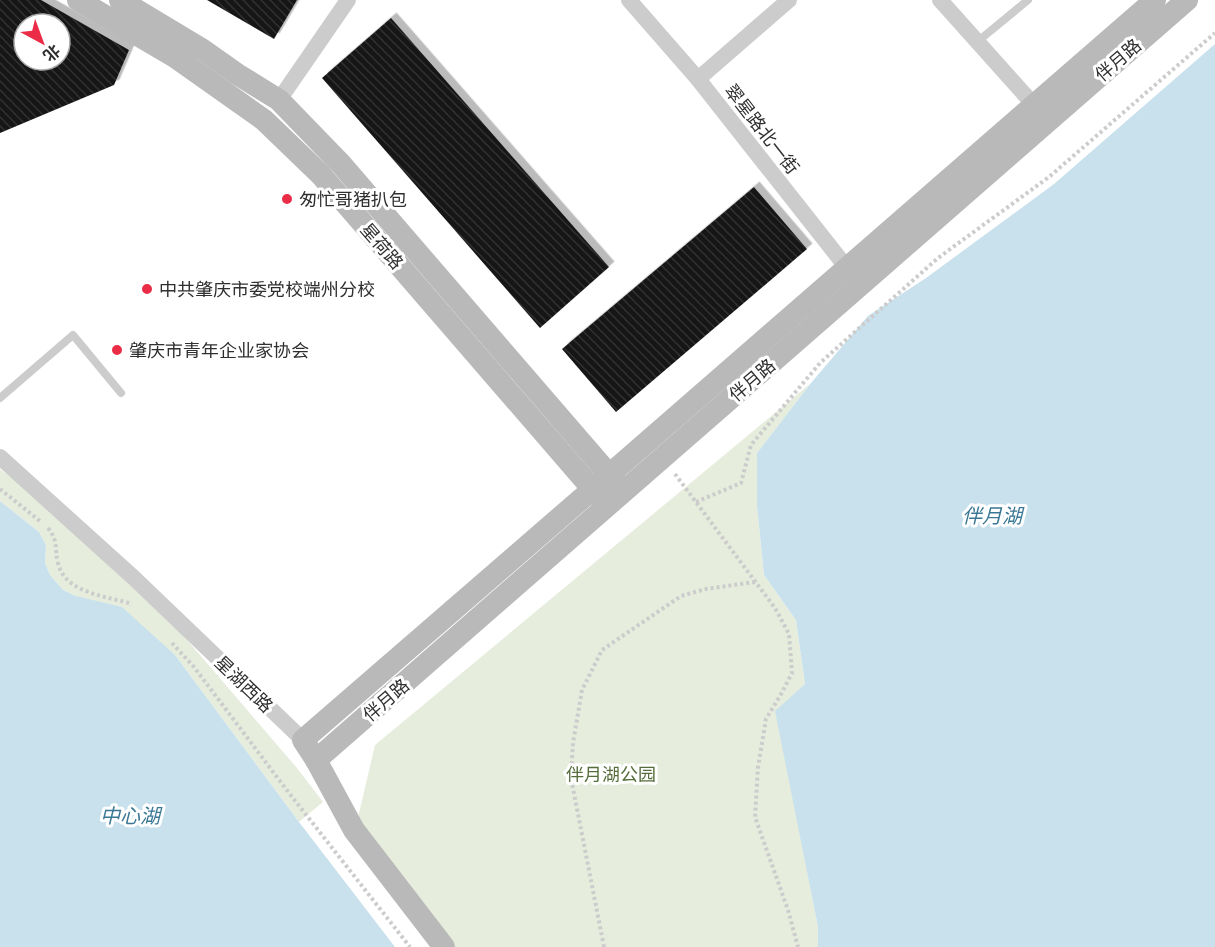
<svg xmlns="http://www.w3.org/2000/svg" width="1215" height="947" viewBox="0 0 1215 947" font-family="Raleway,'Noto Sans SC',sans-serif">
<style>
.green{fill:#e6eddd}
.water{fill:#c8e1ed}
.building{fill:url(#building-back-hatch);fill-rule:evenodd;filter:url(#shadow)}
.lines{fill:none;stroke-linecap:round;stroke-linejoin:round}
.path{stroke:#ccc;stroke-width:4;stroke-dasharray:3 3;stroke-linecap:butt}
.lane{stroke:#ccc;stroke-width:8}
.street{stroke:#ccc;stroke-width:16}
.secondary{stroke:#b9b9b9;stroke-width:22}
.poi-dot{fill:#eb2c47;stroke:#fff;stroke-width:2}
.labels{text-anchor:middle;dominant-baseline:central;stroke-width:6;stroke-linejoin:round;paint-order:stroke}
.street-label{font-size:18px;fill:#2f2f2f;stroke:#fff}
.poi-label{font-size:18px;fill:#2f2f2f;stroke:#fff;text-anchor:start}
.park-label{font-size:18px;fill:#556d3b;stroke:#fff}
.water-label{font-size:20px;font-style:italic;fill:#3a7895;stroke:#fff}
</style>
<defs>
<pattern id="building-back-hatch" width="6" height="6" patternUnits="userSpaceOnUse" patternTransform="scale(1.5)"><rect width="6" height="6" fill="#161616"/><path d="M-1 5l2 2M0 0l6 6M5-1l2 2" fill="none" stroke="#303030"/></pattern>
<filter id="shadow"><feDropShadow dx="5.5" dy="-5.5" stdDeviation="0" flood-color="#0004"/></filter>
</defs>
<rect width="100%" height="100%" fill="#fff"/>
<g class="green">
<polygon points="811,383 757,453 757,506 764,575 796,620 805,684 776,711 818,927 818,947 434,947 353,839 375,745"/>
<polygon points="0,469 88,536 134,578 297,768 323,802 299,822 175,655 76,596 63,590 50,575 45,563 46,545 39,532 0,501"/>
</g>
<g class="water">
<polygon points="1215,44 1215,947 818,947 818,927 775,711 805,684 796,620 764,575 757,506 757,453 811,383 868,316 926,278 1054,184"/>
<polygon points="0,501 39,532 46,545 45,563 50,575 63,590 76,596 122,607 175,655 299,822 395,947 0,947"/>
</g>
<g class="building">
<path d="M 0,0 L 41,0 L 129,50 L 114,85 L 0,133 ZM 24,24 L 60,24 L 60,60 L 24,60 Z"/>
<polygon points="207,0 297,0 274,39"/>
<polygon points="391,18 609,267 540,328 322,78"/>
<polygon points="754,187 807,249 616,412 562,349"/>
</g>
<g class="lines">
<g class="path">
<polyline points="675,474 775,608 789,634 792,673 780,696 766,719 758,767 755,817 788,910 798,947"/>
<polyline points="0,489 40,521"/>
<polyline points="696,502 741,483 751,445 820,363 938,258 1049,177 1215,33"/>
<path d="M 48,528 C 59,542 54,548 58,563 C 65,594 108,596 132,604"/>
<polyline points="172,643 194,667 289,793 410,947"/>
<polyline points="604,947 571,778 573,743 582,690 602,650 681,596 706,589 755,582"/>
</g>
<g class="lane">
<polyline points="977,42 1028,0"/>
<polyline points="0,398 73,335 121,393"/>
</g>
<g class="street">
<polyline points="629,0 698,79 847,268 856,276"/>
<polyline points="940,0 1034,105"/>
<polyline points="698,79 789,0"/>
<polyline points="279,100 348,0"/>
<polyline points="0,457 134,578 303,740"/>
</g>
<g class="secondary">
<polyline points="78,0 175,57 264,120 321,175 602,500"/>
<polyline points="120,0 203,50 237,74 279,100 341,164 618,485"/>
<polyline points="316,760 1187,0"/>
<polyline points="444,947 354,830 316,760 303,740 609,475 1155,0"/>
</g>
</g>
<g class="poi-dot">
<circle cx="287" cy="199" r="6"/>
<circle cx="147" cy="289" r="6"/>
<circle cx="117" cy="350" r="6"/>
</g>
<g class="labels">
<g class="street-label">
<text transform="translate(1118 60) rotate(-41)">伴月路</text>
<text transform="translate(762 129) rotate(52)">翠星路北一街</text>
<text transform="translate(382 246) rotate(49)">星荷路</text>
<text transform="translate(752 380) rotate(-41)">伴月路</text>
<text transform="translate(244 684) rotate(44)">星湖西路</text>
<text transform="translate(386 700) rotate(-41)">伴月路</text>
</g>
<g class="poi-label">
<text x="299" y="199">匆忙哥猪扒包</text>
<text x="159" y="289">中共肇庆市委党校端州分校</text>
<text x="129" y="350">肇庆市青年企业家协会</text>
</g>
<g class="park-label">
<text x="611" y="774">伴月湖公园</text>
</g>
<g class="water-label">
<text x="992" y="516">伴月湖</text>
<text x="130" y="816">中心湖</text>
</g>
</g>
<g transform="translate(42 42) rotate(139)"><circle r="28" fill="#ffffff" stroke="#acacac" stroke-width="1.5"/>
<path d="M0-4.5L10 22L0 15L-10 22Z" fill="#eb2c47"/>
<text y="-9" font-size="16" font-weight="bold" text-anchor="middle" fill="#2f2f2f">北</text>
</g>
</svg>
